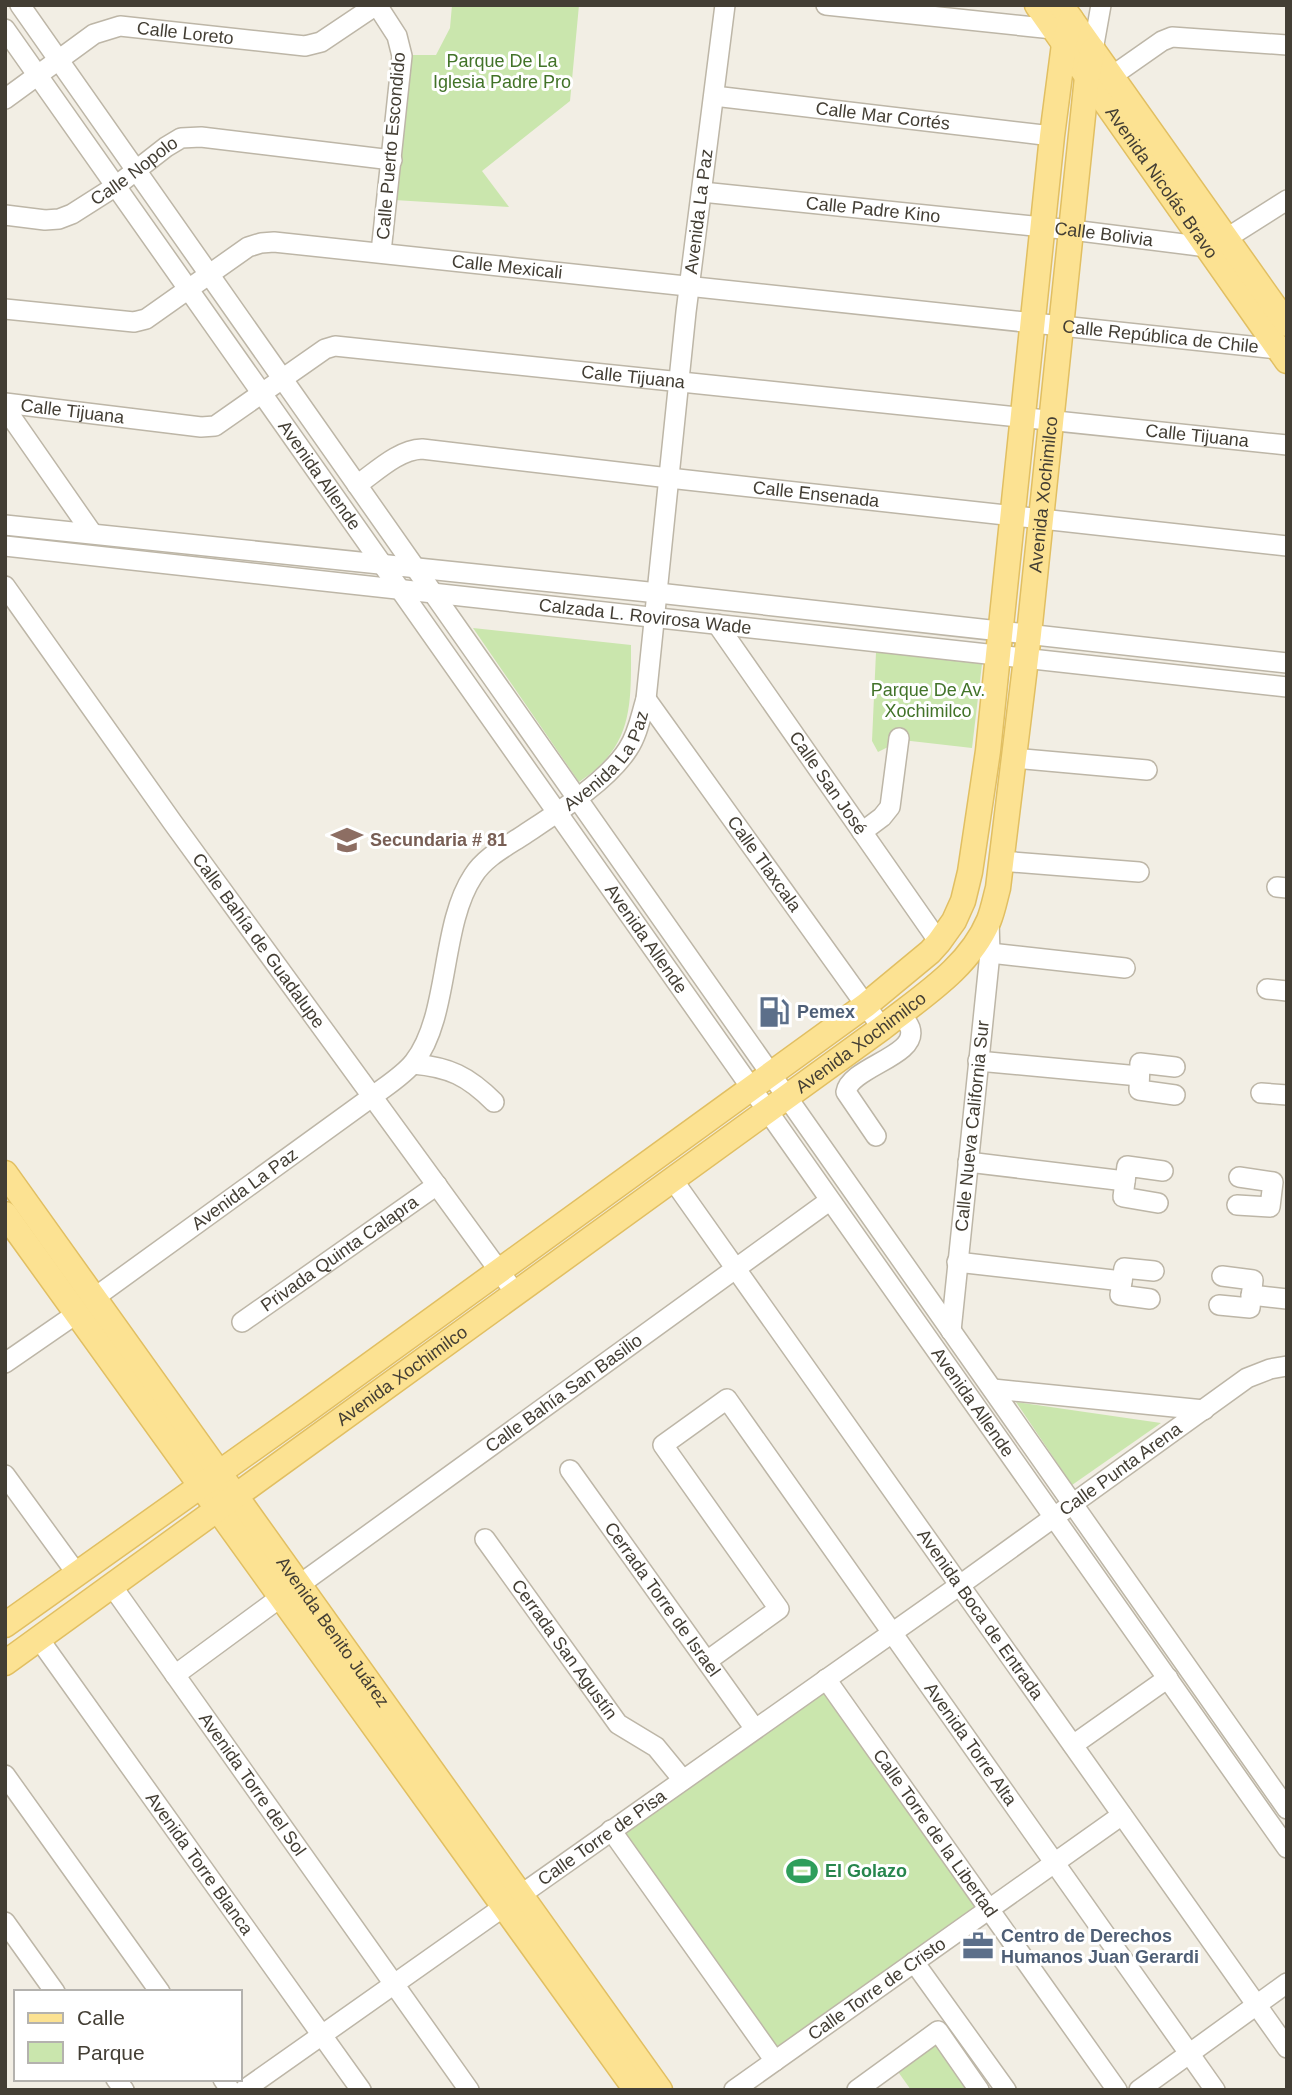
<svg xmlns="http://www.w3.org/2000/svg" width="1292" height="2095" viewBox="0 0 1292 2095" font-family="Helvetica,sans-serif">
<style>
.green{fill:#cae6ad}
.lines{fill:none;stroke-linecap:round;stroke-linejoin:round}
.minor-casing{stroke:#bdb6a7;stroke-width:22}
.major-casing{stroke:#e1bf62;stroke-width:27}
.minor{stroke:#fff;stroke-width:19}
.major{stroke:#fce292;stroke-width:24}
.labels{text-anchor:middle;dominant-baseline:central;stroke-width:6;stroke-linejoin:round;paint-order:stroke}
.street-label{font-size:18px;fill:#433e34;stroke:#fff}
.park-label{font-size:18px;fill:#427329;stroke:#fff}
.education-label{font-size:18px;font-weight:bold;fill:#785e54;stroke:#fff;text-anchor:start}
.service-label{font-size:18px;font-weight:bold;fill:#4e5e75;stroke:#fff;text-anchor:start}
.leisure-label{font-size:18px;font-weight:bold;fill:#27864d;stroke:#fff;text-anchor:start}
</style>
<rect width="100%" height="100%" fill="#f2eee4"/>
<g class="green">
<polygon points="452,5 579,5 570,101 482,171 509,207 394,200 411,55 436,55 450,28"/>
<path d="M 473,628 L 631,645 C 631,704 634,746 579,782 Z"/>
<polygon points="876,652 982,664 972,748 902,740 878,752 872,741"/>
<polygon points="1016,1402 1161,1423 1072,1485"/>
<polygon points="824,1686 982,1908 776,2054 621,1833"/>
<polygon points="937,2039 974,2090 911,2090 894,2066"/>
</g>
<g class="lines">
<defs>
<g id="minor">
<polyline points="20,5 1287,1809"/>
<polyline points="377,5 397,36 402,56 381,252"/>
<polyline points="826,5 1053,29"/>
<path id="s1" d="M 5,29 L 1287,1848"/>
<polyline points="1093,50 1101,5"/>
<polyline points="1112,76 1162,41 1172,37 1287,45"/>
<path id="s2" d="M 714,96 L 1052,136"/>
<path id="s3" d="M 5,99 L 94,34 L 120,26 L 305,46 L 321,42 L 376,5"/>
<path id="s4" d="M 702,192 L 1072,230 L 1207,247"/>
<path id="s5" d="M 5,215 L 45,220 L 59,219 L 72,214 L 116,186 L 166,147 L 181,138 L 201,137 L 392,160"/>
<polyline points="1227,238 1287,200"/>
<path id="s6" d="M 5,309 L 134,322 L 146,319 L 248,247 L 261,243 L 274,242 L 1287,350"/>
<path id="s7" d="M 5,403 L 201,427 L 215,426 L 325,349 L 335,346 L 1287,445"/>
<polyline points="5,408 92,533"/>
<path id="s8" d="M 357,485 C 377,471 398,450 422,449 L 669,478 L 1287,546"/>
<polyline points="5,525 658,593 1287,663"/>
<path id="s9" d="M 5,546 L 1287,687"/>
<path id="s10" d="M 5,586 L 173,823 L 516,1294"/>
<path id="s11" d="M 717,624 L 939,942"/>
<path id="s12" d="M 646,699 L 882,1028"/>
<polyline points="1014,758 1147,770"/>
<polyline points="862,832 882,817 890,807 899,738"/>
<polyline points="1001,861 1139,872"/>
<polyline points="1277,887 1287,888"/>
<polyline points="990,953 1125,968"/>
<polyline points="1267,989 1287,991"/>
<polyline points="978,1061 1139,1076"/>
<path d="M 413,1064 C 449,1067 468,1076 494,1102"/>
<polyline points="1175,1067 1140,1063 1139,1090 1175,1095"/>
<polyline points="1261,1093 1287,1095"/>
<path d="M 876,1136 L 846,1092 C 850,1067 919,1056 910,1028 C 908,1023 904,1018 901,1013"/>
<polyline points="968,1162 1125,1181"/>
<path id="s13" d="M 673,1180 L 1287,2048"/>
<polyline points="1158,1203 1123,1197 1127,1166 1163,1171"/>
<polyline points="1237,1205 1270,1207 1273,1182 1239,1177"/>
<polyline points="957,1262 1122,1281"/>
<polyline points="1251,1295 1287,1299"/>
<path id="s14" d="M 94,1298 L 373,1096 C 386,1086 404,1075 414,1062 C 450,1016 440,926 473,876 C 484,858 505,847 522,836 C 555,814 607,782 628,749 C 638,734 641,715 646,699 L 686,312 L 725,5"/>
<polyline points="1150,1299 1120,1295 1124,1268 1154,1271"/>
<polyline points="1219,1305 1250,1308 1253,1280 1222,1276"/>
<path id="s15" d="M 242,1322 L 437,1185"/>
<path id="s16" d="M 951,1331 L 990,953 L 989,921"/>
<polyline points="5,1363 76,1314"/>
<polyline points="993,1389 1204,1410"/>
<path id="s17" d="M 570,1470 L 755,1729"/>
<polyline points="5,1475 77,1574"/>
<path id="s18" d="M 485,1539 L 618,1724 L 656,1747 L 683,1780"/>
<path id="s19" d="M 299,1585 L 829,1201"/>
<path id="s20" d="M 112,1586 L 469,2090"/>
<path id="s21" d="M 39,1639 L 361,2090"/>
<path id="s22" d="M 707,1661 L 779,1609 L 663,1445 L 727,1399 L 1215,2090"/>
<polyline points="175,1675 281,1597"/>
<path id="s23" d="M 826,1679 L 1117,2090"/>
<polyline points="1073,1745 1168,1678"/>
<polyline points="5,1775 160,1992"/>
<polyline points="611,1830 775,2061"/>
<polyline points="5,1922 55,1992"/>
<polyline points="914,1962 1006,2090"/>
<polyline points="116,2079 124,2090"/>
<polyline points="223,2079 230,2090"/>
<path id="s24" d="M 244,2090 L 960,1585 L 1247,1378 L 1270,1369 L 1287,1366"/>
<path id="s25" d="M 734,2090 L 1122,1815"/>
<polyline points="857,2090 938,2031 979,2090"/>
<polyline points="1139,2090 1287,1983"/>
</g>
<g id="major">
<path id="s26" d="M 1037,5 L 1287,361"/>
<polyline points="1061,5 1287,324"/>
<path id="s27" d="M 5,1173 L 660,2090"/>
<polyline points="5,1214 636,2090"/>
<polyline points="5,1625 306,1411 866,1005 930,952 939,942 954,921 963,901 970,872 988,751 1052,136 1064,44 1071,19"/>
<path id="s28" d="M 5,1663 L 882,1028 C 921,997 969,968 989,920 C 993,910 995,899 998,888 L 1029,634 L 1087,77 L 1093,50"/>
</g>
</defs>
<use href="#minor" class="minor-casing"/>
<use href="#major" class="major-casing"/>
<use href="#minor" class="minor"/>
<use href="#major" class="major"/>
</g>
<defs>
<symbol id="school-bare" viewBox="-9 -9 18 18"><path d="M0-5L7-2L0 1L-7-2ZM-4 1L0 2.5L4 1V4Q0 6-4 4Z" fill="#8d6e63" stroke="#fff" stroke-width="2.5" paint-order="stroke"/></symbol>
<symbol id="fuel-bare" viewBox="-9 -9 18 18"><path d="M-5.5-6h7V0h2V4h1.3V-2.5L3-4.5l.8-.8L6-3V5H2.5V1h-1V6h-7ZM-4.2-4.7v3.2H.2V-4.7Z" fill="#5c6f8a" stroke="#fff" stroke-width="2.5" paint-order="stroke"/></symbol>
<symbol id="stadium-bare" viewBox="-9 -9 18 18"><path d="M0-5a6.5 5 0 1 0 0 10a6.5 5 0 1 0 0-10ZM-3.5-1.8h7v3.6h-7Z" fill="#2e9e5b" stroke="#fff" stroke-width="2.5" paint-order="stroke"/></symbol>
<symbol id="office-bare" viewBox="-9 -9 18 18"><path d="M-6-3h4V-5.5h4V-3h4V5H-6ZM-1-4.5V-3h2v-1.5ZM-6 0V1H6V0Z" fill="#5c6f8a" stroke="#fff" stroke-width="2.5" paint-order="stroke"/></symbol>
</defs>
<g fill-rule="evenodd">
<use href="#school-bare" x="325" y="818" width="44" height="44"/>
<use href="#fuel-bare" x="752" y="990" width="44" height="44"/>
<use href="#stadium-bare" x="780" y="1849" width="44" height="44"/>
<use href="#office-bare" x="956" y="1924" width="44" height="44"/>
</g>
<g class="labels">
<g class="street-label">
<text stroke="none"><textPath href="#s3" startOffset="203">Calle Loreto</textPath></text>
<text stroke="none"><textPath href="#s2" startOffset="170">Calle Mar Cortés</textPath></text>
<text transform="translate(391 146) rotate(-85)">Calle Puerto Escondido</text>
<text stroke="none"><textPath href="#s5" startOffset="144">Calle Nopolo</textPath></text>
<text stroke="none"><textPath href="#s26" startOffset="217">Avenida Nicolás Bravo</textPath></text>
<text stroke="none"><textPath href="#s14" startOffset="1340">Avenida La Paz</textPath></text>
<text stroke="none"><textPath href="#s4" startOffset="172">Calle Padre Kino</textPath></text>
<text stroke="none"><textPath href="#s4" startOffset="404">Calle Bolivia</textPath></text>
<text stroke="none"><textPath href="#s6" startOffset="528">Calle Mexicali</textPath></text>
<text stroke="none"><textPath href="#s6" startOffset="1185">Calle República de Chile</textPath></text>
<text stroke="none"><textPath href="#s7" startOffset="656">Calle Tijuana</textPath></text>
<text stroke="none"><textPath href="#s7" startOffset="68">Calle Tijuana</textPath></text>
<text stroke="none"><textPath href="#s7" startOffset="1223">Calle Tijuana</textPath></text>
<text stroke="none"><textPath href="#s1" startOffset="546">Avenida Allende</textPath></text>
<text stroke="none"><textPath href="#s8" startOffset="472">Calle Ensenada</textPath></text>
<text stroke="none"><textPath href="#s28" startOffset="1666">Avenida Xochimilco</textPath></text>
<text stroke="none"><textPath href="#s9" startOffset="644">Calzada L. Rovirosa Wade</textPath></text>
<text stroke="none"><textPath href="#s14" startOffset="774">Avenida La Paz</textPath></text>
<text stroke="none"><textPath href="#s11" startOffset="194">Calle San José</textPath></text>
<text stroke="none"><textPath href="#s12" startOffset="203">Calle Tlaxcala</textPath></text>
<text stroke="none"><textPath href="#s1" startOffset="1113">Avenida Allende</textPath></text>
<text stroke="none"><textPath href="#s10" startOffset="436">Calle Bahía de Guadalupe</textPath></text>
<text stroke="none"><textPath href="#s28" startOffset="1057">Avenida Xochimilco</textPath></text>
<text stroke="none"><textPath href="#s16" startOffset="206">Calle Nueva California Sur</textPath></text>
<text stroke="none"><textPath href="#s14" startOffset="186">Avenida La Paz</textPath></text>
<text stroke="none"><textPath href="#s15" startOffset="119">Privada Quinta Calapra</textPath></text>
<text stroke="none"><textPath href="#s28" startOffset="490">Avenida Xochimilco</textPath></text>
<text stroke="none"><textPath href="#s19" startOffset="327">Calle Bahía San Basilio</textPath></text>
<text stroke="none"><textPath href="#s1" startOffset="1680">Avenida Allende</textPath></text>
<text stroke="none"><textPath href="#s24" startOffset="1074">Calle Punta Arena</textPath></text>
<text stroke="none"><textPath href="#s17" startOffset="159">Cerrada Torre de Israel</textPath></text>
<text stroke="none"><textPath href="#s13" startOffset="532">Avenida Boca de Entrada</textPath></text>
<text stroke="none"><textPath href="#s27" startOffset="564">Avenida Benito Juárez</textPath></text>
<text stroke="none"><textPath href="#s18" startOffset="136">Cerrada San Agustín</textPath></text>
<text stroke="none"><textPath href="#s22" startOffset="791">Avenida Torre Alta</textPath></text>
<text stroke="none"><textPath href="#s20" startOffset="243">Avenida Torre del Sol</textPath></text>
<text stroke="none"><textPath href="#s23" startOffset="189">Calle Torre de la Libertad</textPath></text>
<text stroke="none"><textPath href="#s24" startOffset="438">Calle Torre de Pisa</textPath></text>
<text stroke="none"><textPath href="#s21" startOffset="276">Avenida Torre Blanca</textPath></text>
<text stroke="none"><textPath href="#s25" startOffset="175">Calle Torre de Cristo</textPath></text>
</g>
<g class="park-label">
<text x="502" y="61">Parque De La<tspan x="502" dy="21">Iglesia Padre Pro</tspan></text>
<text x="928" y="690">Parque De Av.<tspan x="928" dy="21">Xochimilco</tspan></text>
</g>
<g class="education-label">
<text x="370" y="840">Secundaria # 81</text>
</g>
<g class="service-label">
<text x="797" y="1012">Pemex</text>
<text x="1001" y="1936">Centro de Derechos<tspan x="1001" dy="21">Humanos Juan Gerardi</tspan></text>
</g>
<g class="leisure-label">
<text x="825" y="1871">El Golazo</text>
</g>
</g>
<rect width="1292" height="2095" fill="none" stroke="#433e34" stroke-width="14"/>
<rect x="14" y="1990" width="228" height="91" fill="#ffffff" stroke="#b4b2ae" stroke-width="2"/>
<rect x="28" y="2013" width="35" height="10" fill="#fce292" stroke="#b4b2ae" stroke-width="2"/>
<text x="77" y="2025" font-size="21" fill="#433e34">Calle</text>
<rect x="28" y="2042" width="35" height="21" fill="#cae6ad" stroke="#b4b2ae" stroke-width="2"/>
<text x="77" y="2060" font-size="21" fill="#433e34">Parque</text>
</svg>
